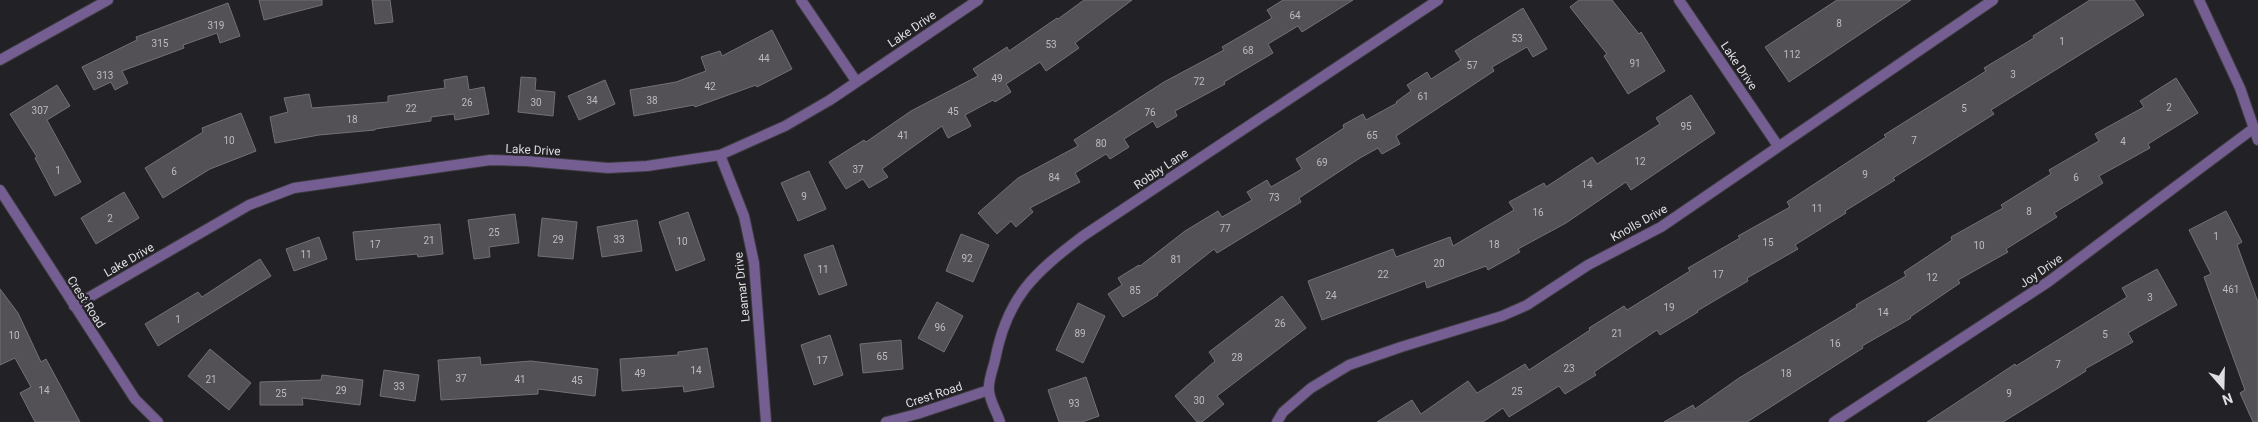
<svg xmlns="http://www.w3.org/2000/svg" width="2258" height="422" viewBox="0 0 2258 422" font-family="Roboto,sans-serif">
<style>
.building{fill:#535156;stroke:#737176}
.lines{fill:none;stroke-linecap:round;stroke-linejoin:round}
.minor-casing{stroke:#3c3b3f;stroke-width:12}
.tertiary-casing{stroke:#3c3b3f;stroke-width:12}
.minor{stroke:#755e92;stroke-width:10}
.tertiary{stroke:#755e92;stroke-width:10}
.labels{text-anchor:middle;dominant-baseline:central;stroke-width:4.5;stroke-linejoin:round;paint-order:stroke}
.number-label{font-size:10px;fill:#bcbbbe}
.street-label{font-size:12px;fill:#dfdee1;stroke:#222125}
</style>
<rect width="100%" height="100%" fill="#222125"/>
<g class="building">
<polygon points="259,0 322,0 322,5 264,20"/>
<polygon points="372,0 390,0 393,22 375,24"/>
<polygon points="1084,0 1132,0 1075,43 1079,48 1046,71 1040,62 1006,84 1011,92 995,102 993,100 965,115 971,126 948,138 942,126 882,169 888,177 869,188 863,179 846,189 829,162 864,140 866,142 911,111 978,76 973,69 1007,47 1009,51 1057,18 1058,19"/>
<polygon points="1283,0 1353,0 1302,32 1298,26 1268,44 1273,53 1224,82 1225,84 1175,111 1177,116 1157,128 1153,121 1124,139 1129,147 1110,159 1106,154 1075,173 1080,182 1030,208 1033,212 1016,227 1011,221 997,234 978,213 1018,178 1078,146 1074,140 1164,82 1224,50 1222,47 1272,18 1267,10"/>
<polygon points="1579,0 1612,0 1639,34 1641,32 1665,71 1628,94 1604,56 1607,54 1570,7"/>
<polygon points="1837,0 1911,0 1789,82 1765,47"/>
<polygon points="2090,0 2134,0 2144,15 1991,110 1994,114 1893,178 1895,180 1845,211 1846,213 1795,245 1798,249 1747,278 1748,281 1697,311 1698,312 1660,335 1657,330 1594,372 1596,375 1565,394 1559,386 1509,417 1503,408 1483,422 1377,422 1412,400 1421,414 1468,381 1477,393 1525,364 1529,370 1590,330 1589,328 1624,306 1627,310 1690,271 1688,268 1740,238 1738,236 1790,207 1787,202 1886,137 1884,135 1986,71 1984,68 2034,38 2033,36"/>
<polygon points="228,3 240,36 220,43 217,33 183,45 184,48 122,71 128,83 115,90 111,82 94,90 82,67 137,40 136,37"/>
<polygon points="1523,8 1547,49 1533,57 1527,47 1492,67 1494,71 1396,136 1400,144 1382,154 1378,148 1360,158 1299,198 1301,202 1217,253 1214,249 1157,294 1158,295 1123,317 1108,294 1122,285 1118,278 1139,265 1140,266 1185,231 1218,211 1222,217 1252,200 1247,192 1267,180 1271,187 1302,169 1296,159 1344,128 1343,125 1363,114 1366,120 1397,103 1396,102 1411,91 1407,85 1427,72 1431,79 1461,60 1455,51"/>
<polygon points="772,30 792,69 757,87 756,85 695,107 694,105 634,116 630,90 676,82 706,71 701,57 720,51 722,56"/>
<polygon points="467,76 469,90 484,87 489,114 455,120 454,114 431,117 431,121 375,129 375,130 319,135 275,143 270,117 288,112 284,98 309,94 312,108 388,102 388,96 445,88 444,80"/>
<polygon points="521,77 536,78 535,90 555,92 553,116 518,112"/>
<polygon points="2176,78 2198,113 2148,144 2150,148 2099,176 2103,183 2054,213 2057,217 2006,249 2008,252 1958,280 1960,283 1910,317 1911,318 1862,346 1863,348 1747,422 1664,422 1693,405 1695,409 1739,378 1857,307 1856,305 1906,276 1904,272 1952,240 1951,237 2003,208 2001,205 2051,174 2049,170 2099,141 2095,134 2144,107 2140,101"/>
<polygon points="605,80 615,104 579,120 568,96"/>
<polygon points="57,85 70,106 47,120 81,182 55,196 35,158 37,157 10,114"/>
<polygon points="1691,95 1715,133 1631,190 1626,182 1566,223 1518,249 1520,252 1488,270 1486,266 1427,288 1425,281 1322,320 1308,281 1393,249 1396,257 1450,237 1453,246 1514,210 1509,202 1544,183 1546,187 1592,157 1597,164 1660,124 1656,118"/>
<polygon points="241,113 256,151 210,169 163,198 145,168 203,132 202,128"/>
<polygon points="809,171 826,209 798,221 781,183"/>
<polygon points="124,192 139,218 96,244 81,218"/>
<polygon points="2226,211 2242,242 2237,245 2258,302 2258,422 2253,422 2240,393 2245,390 2204,277 2211,274 2189,230"/>
<polygon points="688,212 705,260 676,271 659,222"/>
<polygon points="515,214 519,243 489,247 490,257 474,259 468,220"/>
<polygon points="542,218 577,222 573,259 538,256"/>
<polygon points="637,220 642,251 602,257 597,227"/>
<polygon points="440,224 443,254 418,257 417,254 356,260 353,232"/>
<polygon points="961,234 989,245 973,282 946,271"/>
<polygon points="319,237 327,259 294,271 286,249"/>
<polygon points="833,245 847,285 819,295 804,255"/>
<polygon points="260,259 271,276 158,346 145,324 198,292 202,297"/>
<polygon points="2157,269 2177,305 2128,333 2133,342 2085,369 2086,371 2003,422 1927,422 2015,364 2016,366 2127,297 2122,288"/>
<polygon points="0,289 18,313 41,362 46,359 80,422 35,422 20,393 31,387 15,358 0,365"/>
<polygon points="1282,296 1306,328 1217,396 1224,404 1202,422 1197,422 1175,396 1215,361 1209,352"/>
<polygon points="937,302 963,316 944,352 918,338"/>
<polygon points="1078,303 1105,316 1083,363 1056,350"/>
<polygon points="830,335 843,375 814,385 801,345"/>
<polygon points="901,340 903,369 863,373 860,344"/>
<polygon points="707,348 714,387 684,392 683,386 622,391 620,359 678,355 678,352"/>
<polygon points="210,349 251,383 229,410 188,376"/>
<polygon points="480,357 481,365 531,361 598,369 595,396 538,389 538,394 441,400 438,360"/>
<polygon points="384,370 419,375 415,401 380,396"/>
<polygon points="322,375 363,380 360,405 302,398 303,405 260,405 260,382 321,380"/>
<polygon points="1086,377 1099,416 1082,422 1059,422 1048,390"/>
</g>
<g class="lines">
<defs>
<g id="minor">
<polyline points="801,0 856,81"/>
<polyline points="1679,0 1778,146"/>
<polyline points="720,155 744,216 754,263 766,422"/>
<polyline points="0,190 135,399 158,422"/>
<polyline points="74,306 249,205 294,188 490,160 526,161 608,168 647,166 720,155 785,126 830,100 978,0"/>
<polyline points="886,422 917,414 989,390"/>
<path d="M 1000,422 C 997,412 989,400 989,390 C 988,380 993,369 995,360 C 1007,297 1034,273 1083,236 L 1438,0"/>
<polyline points="1277,422 1283,412 1311,388 1349,365 1401,347 1502,316 1527,305 1588,265 1661,227 1993,0"/>
<polyline points="1834,422 2048,282 2254,128"/>
</g>
<g id="tertiary">
<polyline points="2199,0 2240,88 2258,140"/>
<polyline points="0,60 108,0"/>
</g>
</defs>
<use href="#minor" class="minor-casing"/>
<use href="#tertiary" class="tertiary-casing"/>
<use href="#minor" class="minor"/>
<use href="#tertiary" class="tertiary"/>
</g>
<g class="labels">
<g class="number-label">
<text x="1295" y="15">64</text>
<text x="1839" y="23">8</text>
<text x="216" y="25">319</text>
<text x="1517" y="38">53</text>
<text x="2062" y="41">1</text>
<text x="160" y="43">315</text>
<text x="1051" y="44">53</text>
<text x="1248" y="50">68</text>
<text x="1792" y="54">112</text>
<text x="764" y="58">44</text>
<text x="1635" y="63">91</text>
<text x="1472" y="65">57</text>
<text x="2013" y="74">3</text>
<text x="105" y="75">313</text>
<text x="997" y="78">49</text>
<text x="1199" y="81">72</text>
<text x="710" y="86">42</text>
<text x="1423" y="96">61</text>
<text x="592" y="100">34</text>
<text x="652" y="100">38</text>
<text x="467" y="102">26</text>
<text x="536" y="102">30</text>
<text x="2169" y="107">2</text>
<text x="411" y="108">22</text>
<text x="1964" y="108">5</text>
<text x="40" y="110">307</text>
<text x="953" y="111">45</text>
<text x="1150" y="112">76</text>
<text x="352" y="119">18</text>
<text x="1686" y="126">95</text>
<text x="903" y="135">41</text>
<text x="1372" y="135">65</text>
<text x="229" y="140">10</text>
<text x="1914" y="140">7</text>
<text x="2123" y="141">4</text>
<text x="1101" y="143">80</text>
<text x="1640" y="161">12</text>
<text x="1322" y="162">69</text>
<text x="858" y="169">37</text>
<text x="58" y="170">1</text>
<text x="174" y="171">6</text>
<text x="1865" y="174">9</text>
<text x="1054" y="177">84</text>
<text x="2076" y="177">6</text>
<text x="1587" y="184">14</text>
<text x="804" y="196">9</text>
<text x="1274" y="197">73</text>
<text x="1817" y="208">11</text>
<text x="2029" y="211">8</text>
<text x="1538" y="212">16</text>
<text x="110" y="218">2</text>
<text x="1225" y="228">77</text>
<text x="494" y="232">25</text>
<text x="2216" y="236">1</text>
<text x="558" y="239">29</text>
<text x="619" y="239">33</text>
<text x="429" y="240">21</text>
<text x="682" y="241">10</text>
<text x="1768" y="242">15</text>
<text x="375" y="244">17</text>
<text x="1494" y="244">18</text>
<text x="1979" y="245">10</text>
<text x="306" y="254">11</text>
<text x="967" y="258">92</text>
<text x="1176" y="259">81</text>
<text x="1439" y="263">20</text>
<text x="823" y="269">11</text>
<text x="1383" y="274">22</text>
<text x="1718" y="274">17</text>
<text x="1932" y="277">12</text>
<text x="2231" y="289">461</text>
<text x="1135" y="290">85</text>
<text x="1331" y="295">24</text>
<text x="2150" y="297">3</text>
<text x="1669" y="307">19</text>
<text x="1883" y="312">14</text>
<text x="178" y="319">1</text>
<text x="1280" y="323">26</text>
<text x="940" y="327">96</text>
<text x="1080" y="333">89</text>
<text x="1617" y="333">21</text>
<text x="2105" y="334">5</text>
<text x="14" y="335">10</text>
<text x="1835" y="343">16</text>
<text x="882" y="356">65</text>
<text x="1237" y="357">28</text>
<text x="822" y="360">17</text>
<text x="2058" y="364">7</text>
<text x="1569" y="368">23</text>
<text x="696" y="370">14</text>
<text x="640" y="373">49</text>
<text x="1786" y="373">18</text>
<text x="461" y="378">37</text>
<text x="211" y="379">21</text>
<text x="520" y="379">41</text>
<text x="577" y="380">45</text>
<text x="399" y="386">33</text>
<text x="44" y="390">14</text>
<text x="341" y="390">29</text>
<text x="1517" y="391">25</text>
<text x="281" y="393">25</text>
<text x="2009" y="393">9</text>
<text x="1199" y="400">30</text>
<text x="1074" y="403">93</text>
</g>
<g class="street-label">
<text transform="translate(912 29) rotate(-34)">Lake Drive</text>
<text transform="translate(1739 66) rotate(56)">Lake Drive</text>
<text transform="translate(533 150) rotate(3)">Lake Drive</text>
<text transform="translate(1161 169) rotate(-34)">Robby Lane</text>
<text transform="translate(1639 223) rotate(-29)">Knolls Drive</text>
<text transform="translate(129 260) rotate(-30)">Lake Drive</text>
<text transform="translate(2041 271) rotate(-35)">Joy Drive</text>
<text transform="translate(742 287) rotate(-96)">Leamar Drive</text>
<text transform="translate(86 302) rotate(57)">Crest Road</text>
<text transform="translate(934 395) rotate(-18)">Crest Road</text>
</g>
</g>
<g transform="translate(2223 387) rotate(160)" stroke="#222125" stroke-width="4" paint-order="stroke">
<path d="M0-4L9 19L0 12L-9 19Z" fill="#dfdee1"/>
<text y="-8" font-size="14" font-weight="bold" text-anchor="middle" fill="#dfdee1">N</text>
</g>
</svg>
